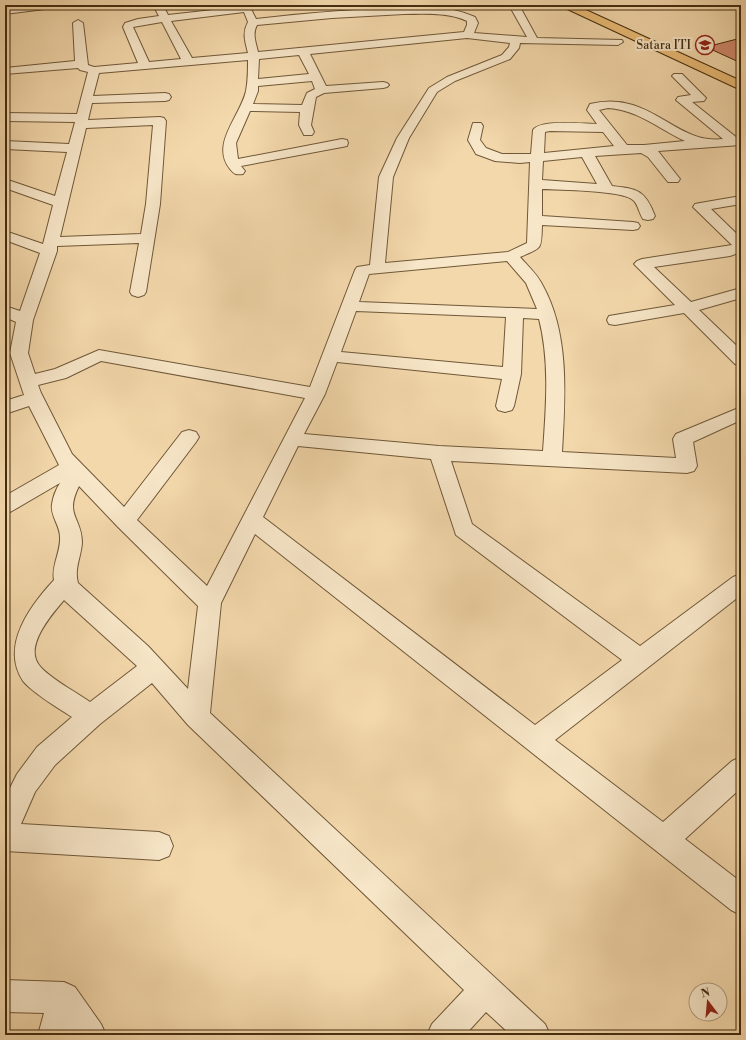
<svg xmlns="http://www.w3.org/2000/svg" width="746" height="1040" viewBox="0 0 746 1040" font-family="'Libre Bodoni',serif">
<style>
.building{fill:#d1896e;stroke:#452d11}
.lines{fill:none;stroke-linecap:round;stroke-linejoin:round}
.street-casing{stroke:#705838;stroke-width:2}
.primary-casing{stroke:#452d11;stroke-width:2}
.street{fill:#f7e6c8;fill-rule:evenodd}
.primary{fill:#eabc76;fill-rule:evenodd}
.labels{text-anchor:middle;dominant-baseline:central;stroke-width:4;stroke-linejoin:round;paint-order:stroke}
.far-poi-label{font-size:12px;fill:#452d11;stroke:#f7e6c8;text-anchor:end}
</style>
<rect width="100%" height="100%" fill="#f3d8ab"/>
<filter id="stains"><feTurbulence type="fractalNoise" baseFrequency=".005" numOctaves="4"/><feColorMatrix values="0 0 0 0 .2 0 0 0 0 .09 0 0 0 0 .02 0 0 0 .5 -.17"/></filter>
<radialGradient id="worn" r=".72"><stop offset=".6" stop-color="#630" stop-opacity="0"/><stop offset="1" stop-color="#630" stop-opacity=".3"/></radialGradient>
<polygon class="building" points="741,38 741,63 706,47"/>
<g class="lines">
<defs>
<g id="street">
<polygon points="29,5 58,5 53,8 5,14 5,8"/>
<path d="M 155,5 L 163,5 L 168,15 L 240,7 L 239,5 L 249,5 L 256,19 C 299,14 342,10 384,9 C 414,7 447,4 475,17 L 478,23 L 474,33 L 527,37 L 509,5 L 519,5 L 537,38 L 622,40 L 623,42 L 618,45 L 520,43 L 519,48 L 510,59 L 455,81 L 437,92 L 409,138 L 393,177 L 385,263 L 508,252 L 527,243 L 530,162 L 520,163 L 495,161 L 476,154 L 468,140 L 473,123 L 481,123 L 483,126 L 480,140 L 486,148 L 502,154 L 531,154 L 533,130 C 540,119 584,124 597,124 L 587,110 L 590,104 C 651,89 674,145 723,139 L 676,100 L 678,97 L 691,95 L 672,76 L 674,74 L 682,74 L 706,98 L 704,101 L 692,102 L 736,137 L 741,137 L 741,145 L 658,151 L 680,179 L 678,182 L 668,182 L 648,157 L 641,153 L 595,156 L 612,186 C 638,189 645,190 655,216 L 653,219 L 648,220 L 643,219 C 639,213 638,204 633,200 C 622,190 559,190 542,189 L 542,216 L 633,222 L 638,223 L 640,226 L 638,229 L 633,230 L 542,225 C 541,250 543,247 520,257 C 528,266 538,275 543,286 C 570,335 565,398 562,452 L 676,458 L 673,439 L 676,434 L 741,407 L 741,420 L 693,442 L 697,466 L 694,471 L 687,473 L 451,461 L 472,524 L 640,646 L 733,577 L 741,574 L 741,595 L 555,740 L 663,822 L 732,761 L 741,757 L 741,788 L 685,839 L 741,882 L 741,915 L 731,910 L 255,534 L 221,603 L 210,713 L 545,1024 L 550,1035 L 511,1035 L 486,1012 L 465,1035 L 427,1035 L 432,1024 L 464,990 L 188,725 L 152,683 L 100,724 L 55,765 L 35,792 L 21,824 L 159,832 L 169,836 L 173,846 L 169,856 L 159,860 L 5,851 L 5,798 L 17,774 L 37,747 L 72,717 C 58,708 33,693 23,681 C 0,646 30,606 54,580 C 51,566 61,552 60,537 C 60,525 50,516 52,504 C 53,497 56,489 60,483 L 12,511 L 5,514 L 5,496 L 59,465 L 29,406 L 5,414 L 5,401 L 24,395 L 10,353 L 16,322 L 5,317 L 5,306 L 20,311 L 40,253 L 5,240 L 5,231 L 43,244 L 53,205 L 5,188 L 5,179 L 55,196 L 67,152 L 5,149 L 5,141 L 69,144 L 75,122 L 5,121 L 5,113 L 77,114 L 88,72 L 80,70 L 78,68 L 5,74 L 5,68 L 75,61 L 73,23 L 78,20 L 83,23 L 88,65 L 94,67 L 138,63 L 123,27 L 125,23 L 138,19 L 159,16 L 154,7 ZM 244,12 L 248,22 C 242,33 245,41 248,53 L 192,58 L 171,21 ZM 404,14 C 425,14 448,12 467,21 L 467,25 L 464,32 L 258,52 C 256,43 252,34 257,25 L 332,18 ZM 162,22 L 181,59 L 149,62 L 133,27 ZM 467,38 L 510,43 L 509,47 L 502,55 L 447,77 L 429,88 L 397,138 L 379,177 L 370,265 L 357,267 L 355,270 L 310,387 L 99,350 L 55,369 L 35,374 L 28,353 L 33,320 L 57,251 L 57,246 L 139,243 L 130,292 L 132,295 L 138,297 L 144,295 L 146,292 L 160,204 L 166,121 L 164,118 L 160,117 L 88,120 L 92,103 L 165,101 L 169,100 L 171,97 L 169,94 L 165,93 L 93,96 L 99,73 L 248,60 C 248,70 248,81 246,91 C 240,117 210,144 230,169 C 234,174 236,175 243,174 L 245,171 L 241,166 L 342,147 L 347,146 L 348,143 L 347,140 L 342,139 L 238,159 L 236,143 L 250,111 L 300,112 L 299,125 L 304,135 L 312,135 L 314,132 L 311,125 L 316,97 L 324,93 L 383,88 L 387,87 L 389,85 L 387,83 L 383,82 L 326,86 L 310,54 ZM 299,55 L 309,74 L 258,79 L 259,59 ZM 312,81 L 315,89 L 307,93 L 302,105 L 253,104 L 258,91 L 258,86 ZM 608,108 C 638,110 659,129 685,141 L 644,145 L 627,145 L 599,110 ZM 153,125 L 146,204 L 141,234 L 60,237 L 86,128 ZM 550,131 L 603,132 L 614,146 L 544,153 L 545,132 ZM 582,157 L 597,184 L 542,180 L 543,161 ZM 507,261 L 526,283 L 537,309 L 359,302 L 369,274 ZM 356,311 L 506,317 L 503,367 L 341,352 ZM 523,318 L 539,319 C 550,362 546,408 543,451 L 439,446 L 304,434 L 325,394 L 337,362 L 502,379 L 496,406 L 498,410 L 505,412 L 512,410 L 514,406 L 521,374 ZM 101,361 L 305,398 L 207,586 L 137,520 L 196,442 L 199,437 L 196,432 L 189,430 L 182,432 L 124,507 L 72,454 L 41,393 L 38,385 L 66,378 ZM 298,446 L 431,459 L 456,535 L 622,660 L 535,725 L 263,517 ZM 79,486 L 118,527 L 198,606 L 188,689 L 148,646 L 78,583 C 74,569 81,557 82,543 C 82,517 64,516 79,486 ZM 64,600 L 137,666 L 90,702 C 76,692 49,678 39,665 C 24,646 52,614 64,600 Z"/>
<polygon points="741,196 741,204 711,209 741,238 741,252 730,256 654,267 691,302 741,288 741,298 699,310 741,350 741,366 735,364 684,313 615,325 609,324 607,320 609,316 675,305 634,264 637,261 642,259 732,245 693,207 695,204 700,203"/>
<polygon points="5,980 64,982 75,987 101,1024 106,1035 38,1035 44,1013 5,1012"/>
</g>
<g id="primary">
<polygon points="562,5 575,5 741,81 741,90 563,7"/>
<polygon points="730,5 741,5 741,9 731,7"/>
</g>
</defs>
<use href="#street" class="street-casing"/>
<use href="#primary" class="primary-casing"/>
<use href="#street" class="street"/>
<use href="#primary" class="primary"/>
</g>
<defs>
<symbol id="university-ring" viewBox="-11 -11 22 22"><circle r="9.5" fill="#f7e6c8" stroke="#8f2418" stroke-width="1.5"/><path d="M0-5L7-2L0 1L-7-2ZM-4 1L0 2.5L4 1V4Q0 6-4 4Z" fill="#8f2418"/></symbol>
</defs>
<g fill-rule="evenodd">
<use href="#university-ring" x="694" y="34" width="22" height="22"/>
</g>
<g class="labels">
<g class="far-poi-label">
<text x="691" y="45">Satara ITI</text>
</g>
</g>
<rect width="746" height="1040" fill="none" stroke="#f3d8ab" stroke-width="20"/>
<rect x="6" y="6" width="734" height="1028" fill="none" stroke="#452d11" stroke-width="2"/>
<rect x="10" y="10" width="726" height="1020" fill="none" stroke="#452d11"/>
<g transform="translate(708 1002) rotate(344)"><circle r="19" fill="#f7e6c8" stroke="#b09c7f"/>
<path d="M0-3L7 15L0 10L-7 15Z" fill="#8f2418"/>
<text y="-6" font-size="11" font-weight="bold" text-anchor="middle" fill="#452d11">N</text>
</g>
<rect width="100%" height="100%" filter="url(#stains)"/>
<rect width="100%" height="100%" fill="url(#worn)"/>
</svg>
